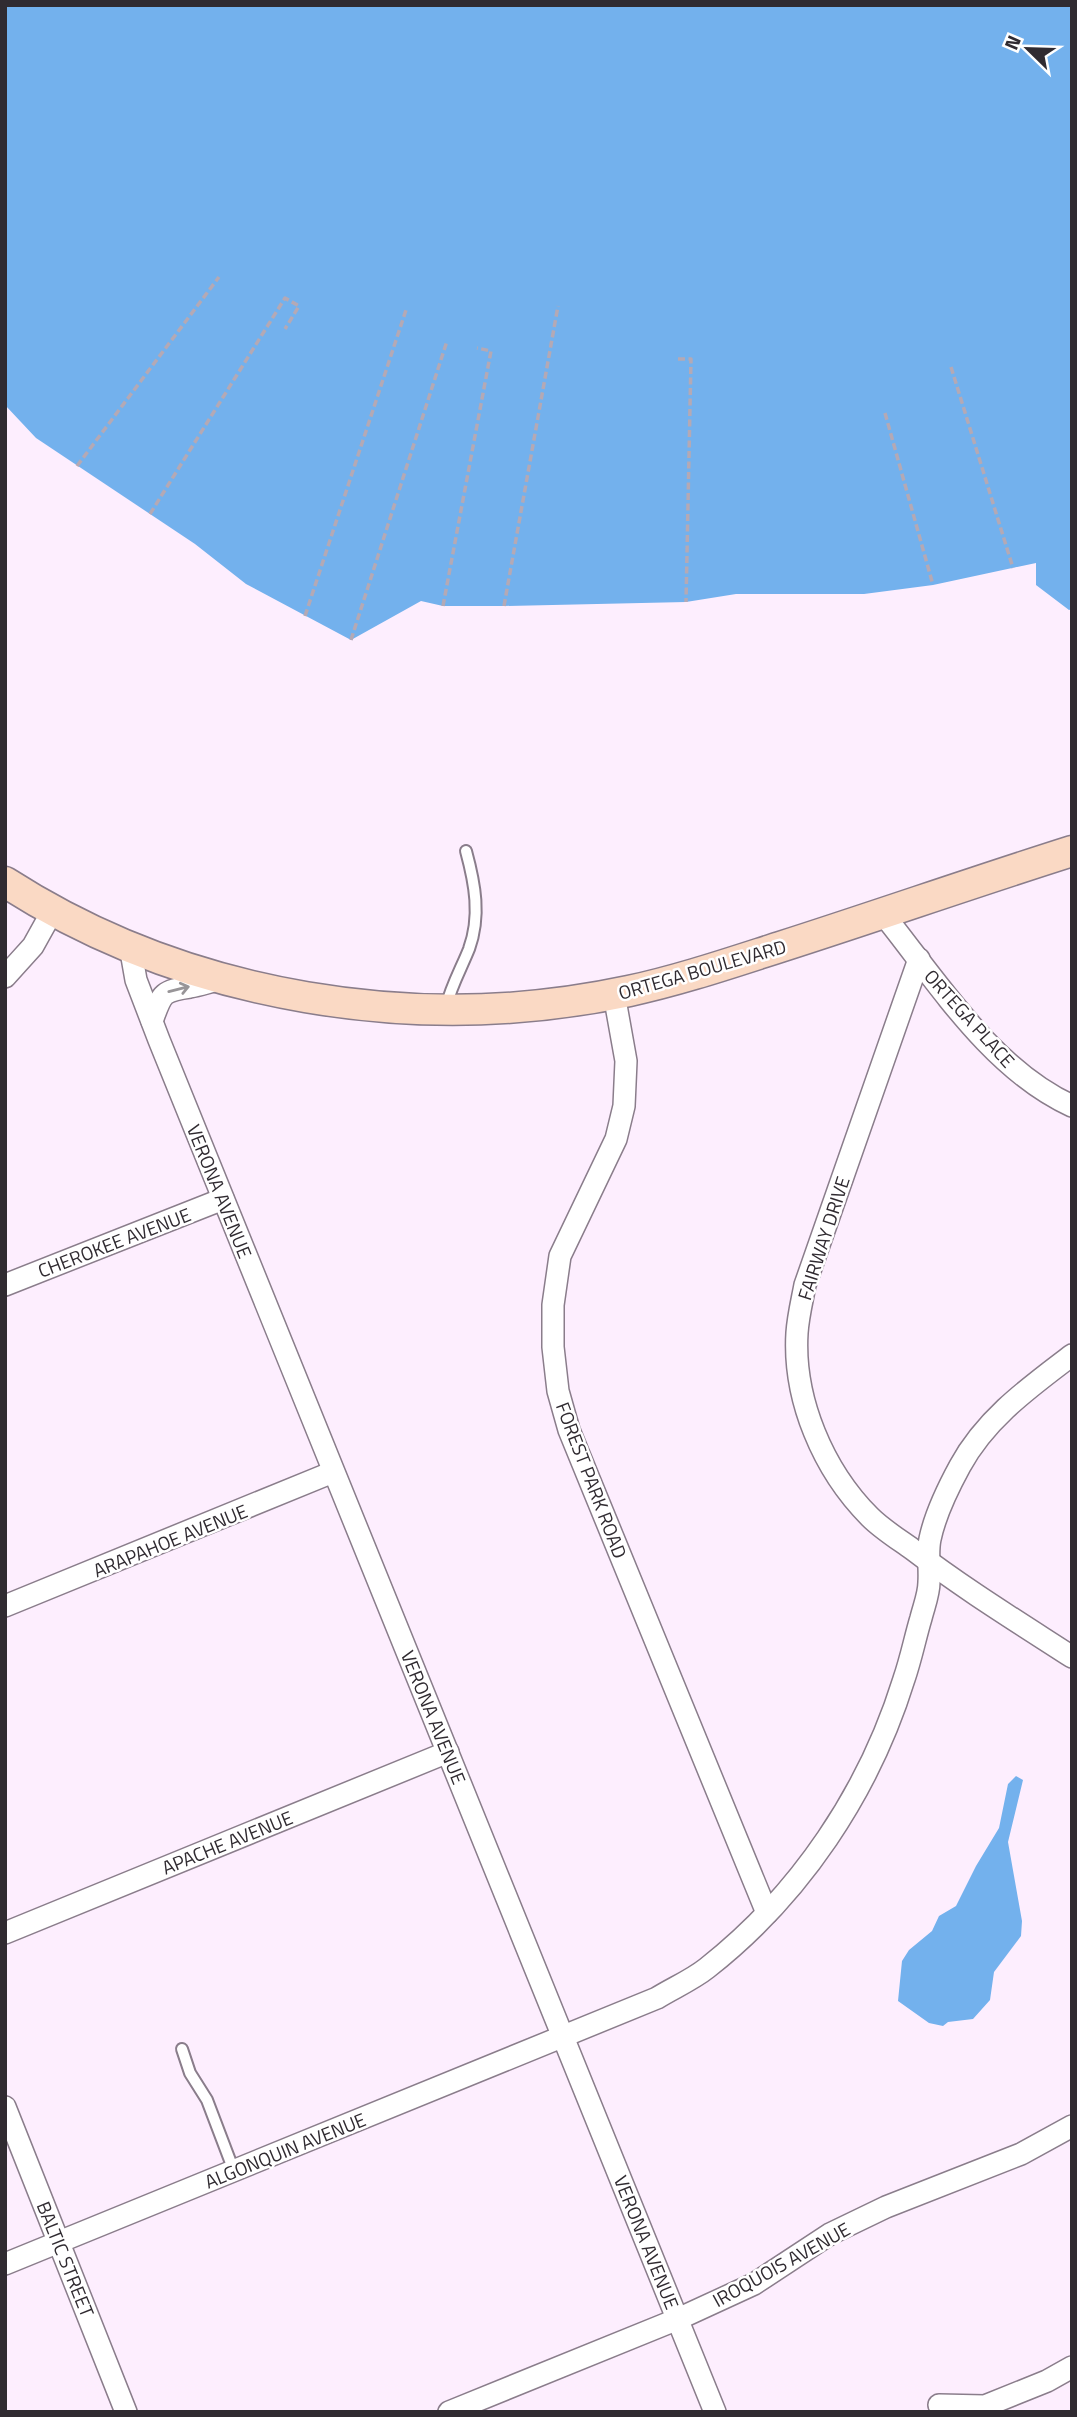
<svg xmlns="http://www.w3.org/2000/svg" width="1077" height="2417" viewBox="0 0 1077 2417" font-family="'Titillium Web',sans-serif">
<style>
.water{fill:#73b1ed}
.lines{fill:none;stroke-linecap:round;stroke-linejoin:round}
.lane-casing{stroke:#8a7d8b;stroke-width:14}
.street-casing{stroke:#8a7d8b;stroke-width:24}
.secondary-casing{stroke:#8a7d8b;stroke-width:33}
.path{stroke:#b4a9b5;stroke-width:3.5;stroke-dasharray:7 3.5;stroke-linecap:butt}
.lane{stroke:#fff;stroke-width:10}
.street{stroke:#fff;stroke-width:21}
.secondary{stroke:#fad9c4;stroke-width:30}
.oneway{stroke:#989598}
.labels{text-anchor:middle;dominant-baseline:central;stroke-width:5;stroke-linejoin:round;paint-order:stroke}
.street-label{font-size:19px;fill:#302b31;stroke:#fff}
</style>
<rect width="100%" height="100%" fill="#fdeefe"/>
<g class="water">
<polygon points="5,5 1072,5 1072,609 1069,610 1036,585 1036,563 933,585 864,594 736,594 686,602 504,606 443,606 421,601 351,640 246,584 195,544 36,438 5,405"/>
<polygon points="1016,1776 1023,1780 1008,1842 1022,1921 1021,1936 994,1972 990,2000 973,2019 948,2022 943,2026 929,2023 898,2001 902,1961 909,1950 932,1931 939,1916 956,1906 976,1866 999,1828 1008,1784"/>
</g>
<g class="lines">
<defs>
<g id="lane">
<path d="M 446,1007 C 451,986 461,969 469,949 C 481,916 475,884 466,851"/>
<polyline points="182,2049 190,2073 207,2100 234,2171"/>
</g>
<g id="street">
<path d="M 883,914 C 937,981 991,1069 1072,1106"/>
<polyline points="130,946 136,980 159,1040 715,2412"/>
<path d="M 919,959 L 805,1285 C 802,1301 798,1317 797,1333 C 793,1399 823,1470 870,1517 C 882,1529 898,1539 912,1549 C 963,1588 1018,1622 1072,1657"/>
<polyline points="5,977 33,946 53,910"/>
<polyline points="614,994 626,1061 624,1106 616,1139 560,1256 553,1305 553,1347 558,1391 569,1430 767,1913"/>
<path d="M 152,1021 C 162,994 161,991 190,987 C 201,985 212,981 223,979"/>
<polyline points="5,1285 223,1199"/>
<polyline points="5,1606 333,1472"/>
<polyline points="5,1933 448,1752"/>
<polyline points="5,2107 126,2412"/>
<path d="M 5,2264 L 657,1998 C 673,1988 692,1980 707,1968 C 800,1895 869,1792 904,1679 C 911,1659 915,1638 921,1618 C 924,1606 929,1594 929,1582 C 930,1568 927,1553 930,1539 C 935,1515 948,1488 960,1466 C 986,1418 1030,1387 1072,1355"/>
<polyline points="939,2405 985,2406 1047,2381 1072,2367"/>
<polyline points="449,2412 678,2319 754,2284 830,2234 886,2207 1021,2154 1072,2126"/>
</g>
<path id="secondary" d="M 5,882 C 187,999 419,1036 629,991 C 680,980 730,963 780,947 C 877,916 974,882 1072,851"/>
</defs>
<use href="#lane" class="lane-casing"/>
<use href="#street" class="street-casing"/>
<use href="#secondary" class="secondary-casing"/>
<g class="path">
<polyline points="678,359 691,359 686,602"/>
<polyline points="951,367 1013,568"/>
<polyline points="885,413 933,585"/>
<polyline points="77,466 219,277"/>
<polyline points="150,514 285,298 299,306 285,329"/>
<polyline points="443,606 491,351 477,348"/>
<polyline points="504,606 558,306"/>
<polyline points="305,616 407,307"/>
<polyline points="351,640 447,341"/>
</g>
<use href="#lane" class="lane"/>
<use href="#street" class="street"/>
<use href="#secondary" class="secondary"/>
</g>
<defs><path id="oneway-shaft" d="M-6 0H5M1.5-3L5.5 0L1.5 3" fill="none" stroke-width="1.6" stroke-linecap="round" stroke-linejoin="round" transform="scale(1.75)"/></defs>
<use class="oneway" href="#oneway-shaft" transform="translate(179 989) rotate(-14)"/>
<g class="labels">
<g class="street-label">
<text transform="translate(702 969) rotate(-16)">ORTEGA BOULEVARD</text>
<text transform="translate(970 1018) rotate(48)">ORTEGA PLACE</text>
<text transform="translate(220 1191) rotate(68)">VERONA AVENUE</text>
<text transform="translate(823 1238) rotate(-72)">FAIRWAY DRIVE</text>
<text transform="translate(114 1242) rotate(-21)">CHEROKEE AVENUE</text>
<text transform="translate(592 1480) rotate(69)">FOREST PARK ROAD</text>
<text transform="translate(170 1540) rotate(-22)">ARAPAHOE AVENUE</text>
<text transform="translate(434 1717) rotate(68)">VERONA AVENUE</text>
<text transform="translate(227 1842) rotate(-22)">APACHE AVENUE</text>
<text transform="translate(285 2150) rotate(-22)">ALGONQUIN AVENUE</text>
<text transform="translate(647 2242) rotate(68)">VERONA AVENUE</text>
<text transform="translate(66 2259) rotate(68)">BALTIC STREET</text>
<text transform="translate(781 2264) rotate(-29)">IROQUOIS AVENUE</text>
</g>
</g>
<rect width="1077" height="2417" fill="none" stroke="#302b31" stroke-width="14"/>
<g transform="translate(1028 49) rotate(293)" stroke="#ffffff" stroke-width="5" paint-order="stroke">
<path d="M0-5L12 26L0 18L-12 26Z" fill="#302b31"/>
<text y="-10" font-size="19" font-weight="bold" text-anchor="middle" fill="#302b31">N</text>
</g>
</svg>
